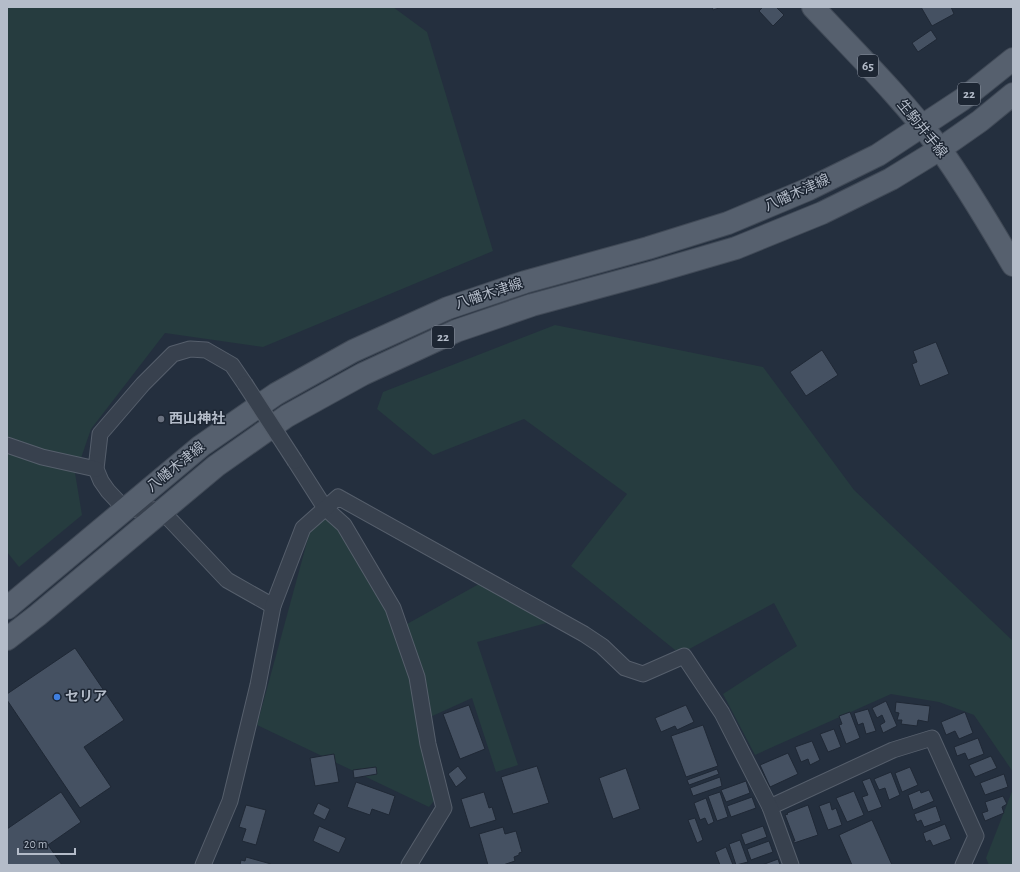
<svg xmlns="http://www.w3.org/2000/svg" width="1020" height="872" viewBox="0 0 1020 872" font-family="'Alegreya Sans','Noto Sans JP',sans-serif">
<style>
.green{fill:#263c3f}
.building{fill:#455162;stroke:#1f2835}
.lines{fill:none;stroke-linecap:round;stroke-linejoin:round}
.street-casing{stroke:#565f6c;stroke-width:17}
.primary-casing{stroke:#414a57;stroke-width:24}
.street{stroke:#38414e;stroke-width:15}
.primary{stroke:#56606e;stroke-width:22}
.street-bridge-casing{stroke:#565f6c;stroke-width:17;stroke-linecap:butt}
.street-bridge{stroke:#38414e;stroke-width:15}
.worship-dot{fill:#6b7280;stroke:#1d2633;stroke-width:1.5}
.shop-dot{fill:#3f7fe0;stroke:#1d2633;stroke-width:1.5}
.labels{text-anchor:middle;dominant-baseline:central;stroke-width:3;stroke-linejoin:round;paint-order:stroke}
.shield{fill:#1d2633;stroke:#878f9c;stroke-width:1}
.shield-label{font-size:13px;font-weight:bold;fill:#b4bcc9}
.street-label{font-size:14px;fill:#b4bcc9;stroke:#1d2633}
.poi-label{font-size:14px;font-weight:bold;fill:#b4bcc9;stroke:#1d2633;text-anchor:start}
</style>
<rect width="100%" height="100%" fill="#242f3e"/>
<g class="green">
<polygon points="7,7 393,7 427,32 493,251 263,347 165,333 91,429 80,461 7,444"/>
<polygon points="555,325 763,367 854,490 1013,641 1013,772 974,715 939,702 891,694 755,755 723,694 797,646 774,603 680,654 571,566 627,494 524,419 433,455 377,409 383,392"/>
<polygon points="7,451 23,453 75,473 82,515 19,567 7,552"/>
<polygon points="329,511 390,619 412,686 434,801 429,807 257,725 310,531"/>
<polygon points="479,584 550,622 477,642 518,765 496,772 472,698 428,718 407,624"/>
<polygon points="1013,789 1013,865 989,865 986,858"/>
</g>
<g class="building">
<polygon points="712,7 722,7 713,10"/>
<polygon points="763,7 776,7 784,15 773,26 759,11"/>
<polygon points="921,7 951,7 954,14 932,26"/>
<polygon points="931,30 937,39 918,52 912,43"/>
<polygon points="936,342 949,374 920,386 912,364 917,362 913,351"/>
<polygon points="822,350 838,375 806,396 790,372"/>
<polygon points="75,648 124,720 84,747 111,787 80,808 7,700 7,694"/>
<polygon points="886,701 897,726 883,733 880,725 885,722 882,715 877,718 872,708"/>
<polygon points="896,702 930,706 928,722 918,720 917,726 901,724 902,720 897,720 899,713 895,712"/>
<polygon points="469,705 485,749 460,759 443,714"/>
<polygon points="686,705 694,722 677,730 675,726 661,732 655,718"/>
<polygon points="868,709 876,731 866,734 863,723 858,725 854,713"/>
<polygon points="850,712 860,738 846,744 839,725 842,724 839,716"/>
<polygon points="965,712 973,733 959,739 955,731 946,735 941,722"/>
<polygon points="703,725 718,766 686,777 671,736"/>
<polygon points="834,729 841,747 828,752 820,734"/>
<polygon points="978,738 984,754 968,760 965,753 957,756 954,747"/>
<polygon points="812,741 820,760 810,765 808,759 801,762 795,747"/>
<polygon points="788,753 798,774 770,787 760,765"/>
<polygon points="334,754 339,782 315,786 310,758"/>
<polygon points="991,756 997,768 975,777 969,765"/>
<polygon points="458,766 467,778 456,787 448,774"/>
<polygon points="537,766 549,803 513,814 501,777"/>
<polygon points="376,767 377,774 354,778 353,770"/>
<polygon points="910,767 918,785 902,792 895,773"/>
<polygon points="626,768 640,809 613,819 599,778"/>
<polygon points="717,769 719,774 689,785 687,780"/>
<polygon points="891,772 900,795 889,800 885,788 879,790 874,779"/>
<polygon points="1004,774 1008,787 985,795 980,783"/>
<polygon points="720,777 722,786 693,796 690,788"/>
<polygon points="870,778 882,807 868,812 862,797 868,795 862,781"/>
<polygon points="746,781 750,793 726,802 721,790"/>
<polygon points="356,782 395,796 389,815 372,809 370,815 347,807"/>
<polygon points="920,790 921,793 929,790 934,801 913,810 908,795"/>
<polygon points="854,791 864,815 847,822 836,798"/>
<polygon points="61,792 81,822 48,845 62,865 7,865 7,829"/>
<polygon points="484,792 489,808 492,807 496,820 470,828 461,799"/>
<polygon points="720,792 728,817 717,821 708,796"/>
<polygon points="1003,796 1007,804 1002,807 1004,813 985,821 982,813 988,811 985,802"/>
<polygon points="752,797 756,808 731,817 727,806"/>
<polygon points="706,798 714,822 708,825 705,818 700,820 694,803"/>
<polygon points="830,802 832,810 836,808 842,825 828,830 819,806"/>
<polygon points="318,803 330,809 325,820 313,814"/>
<polygon points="246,805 266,810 256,845 242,841 246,829 239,827"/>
<polygon points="808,805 818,835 794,843 793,841 795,841 785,815 788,814 787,813"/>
<polygon points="936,806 941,821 924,827 921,820 917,822 914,814"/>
<polygon points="695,818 703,840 697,843 688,820"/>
<polygon points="872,820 892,865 852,865 839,835"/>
<polygon points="945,824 951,839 933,846 930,840 926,842 923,833"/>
<polygon points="319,826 346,838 339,853 313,841"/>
<polygon points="763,826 767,837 745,845 741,834"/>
<polygon points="503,827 505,834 516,831 522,852 519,853 519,855 514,857 515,861 503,865 488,865 479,834"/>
<polygon points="740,840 748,862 736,865 729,844"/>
<polygon points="769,841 773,852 751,860 747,849"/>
<polygon points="726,847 733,865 720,865 715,852"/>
<polygon points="246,857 271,864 271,865 240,865 241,860 245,861"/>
<polygon points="778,859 780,865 762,865"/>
</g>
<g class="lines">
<defs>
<g id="street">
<polyline points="245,384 232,365 206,350 190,349 173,354 143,384 100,434 96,469 101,481 108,491 125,509 161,510 227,580 273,606"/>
<polyline points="7,445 42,457 96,469"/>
<polyline points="295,461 325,508 344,525 393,608 417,677 428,744 444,808 409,865"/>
<polyline points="770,807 893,750 932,738 976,836 963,865"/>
<polyline points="203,865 230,801 258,685 273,606 303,528 338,497 584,634 602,646 625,668 643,674 684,656 722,713 770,807 791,865"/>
</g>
<g id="primary">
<path d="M 813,7 C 856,53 902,98 940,149 C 967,186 990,226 1013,265"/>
<polyline points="7,608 201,446 276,394 353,351 448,308 525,282 648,248 728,223 809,189 878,155 963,99 1013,59"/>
<polyline points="7,639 38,615 216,466 287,416 363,374 456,331 532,305 654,272 736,248 822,213 891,179 940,149 980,121 1013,94"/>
</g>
</defs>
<use href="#street" class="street-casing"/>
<use href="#primary" class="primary-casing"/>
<use href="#street" class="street"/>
<use href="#primary" class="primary"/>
<defs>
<polyline id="street-bridge" points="245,384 295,461"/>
</defs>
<use href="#street-bridge" class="street-bridge-casing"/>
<use href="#street-bridge" class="street-bridge"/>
</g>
<circle class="worship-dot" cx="161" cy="419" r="4"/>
<circle class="shop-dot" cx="57" cy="697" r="4"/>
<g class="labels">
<g class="shield">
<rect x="858" y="55" width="20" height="22" rx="3"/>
<rect x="958" y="83" width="22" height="22" rx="3"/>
<rect x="432" y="326" width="22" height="22" rx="3"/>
</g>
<g class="shield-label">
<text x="868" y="66">65</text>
<text x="969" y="94">22</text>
<text x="443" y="337">22</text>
</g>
<g class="street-label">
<text transform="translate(922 129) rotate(51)">生駒井手線</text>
<text transform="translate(797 193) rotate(-24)">八幡木津線</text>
<text transform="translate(489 294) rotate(-18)">八幡木津線</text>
<text transform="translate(176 467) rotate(-39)">八幡木津線</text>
</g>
<g class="poi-label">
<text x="169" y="419">西山神社</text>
<text x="65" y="697">セリア</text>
</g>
</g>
<rect width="1020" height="872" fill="none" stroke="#b4bcc9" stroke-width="16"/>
<path d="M18 848v6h57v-6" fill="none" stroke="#b4bcc9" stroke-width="2"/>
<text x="24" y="848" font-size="12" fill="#b4bcc9" stroke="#1d2633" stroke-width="3" paint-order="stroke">20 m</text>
</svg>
